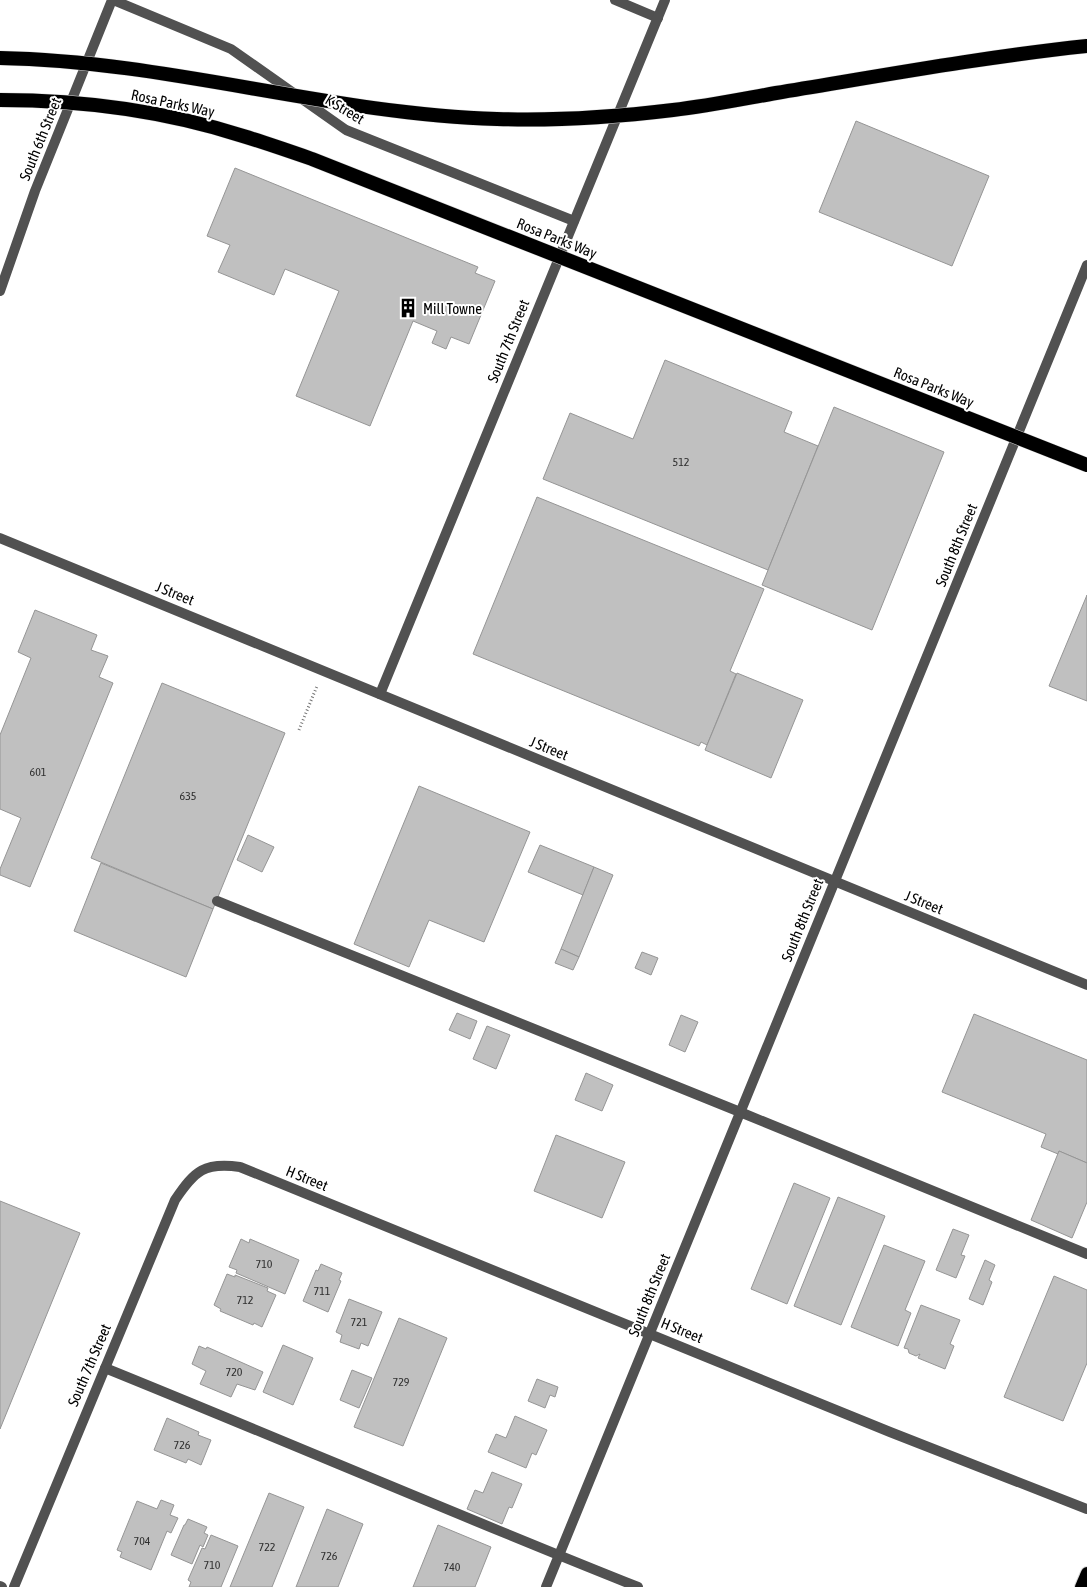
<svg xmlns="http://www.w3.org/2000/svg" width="1087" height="1587" viewBox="0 0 1087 1587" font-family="'Asap Condensed',sans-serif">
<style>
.building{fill:#c0c0c0;stroke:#959595}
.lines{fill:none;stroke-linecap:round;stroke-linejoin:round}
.primary-casing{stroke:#dbdbdb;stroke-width:14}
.path{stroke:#737373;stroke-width:3;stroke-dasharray:1 2.5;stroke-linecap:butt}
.service{stroke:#515151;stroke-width:10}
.minor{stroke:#515151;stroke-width:10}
.primary{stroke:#000;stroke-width:12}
.trunk-bridge-casing{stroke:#dbdbdb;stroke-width:15;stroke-linecap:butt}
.trunk-bridge{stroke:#000;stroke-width:14}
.labels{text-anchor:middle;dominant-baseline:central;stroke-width:4;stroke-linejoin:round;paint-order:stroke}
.number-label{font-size:12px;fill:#303030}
.street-label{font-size:15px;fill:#000;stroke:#fff}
.poi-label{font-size:15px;fill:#000;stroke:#fff;text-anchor:start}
</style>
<rect width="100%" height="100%" fill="#fff"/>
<g class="building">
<polygon points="856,121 989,176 952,266 819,212"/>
<polygon points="235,168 478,267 475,273 495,281 469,344 451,337 446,349 432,343 437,331 413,321 370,426 296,396 339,291 285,269 274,295 218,272 230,245 207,236"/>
<polygon points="665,360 792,412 784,432 818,446 768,570 543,479 570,413 633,439"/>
<polygon points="834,407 944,452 872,630 762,585"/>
<polygon points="537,497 764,589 730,671 736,674 707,745 701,742 699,746 473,654"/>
<polygon points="1087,595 1087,701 1049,686"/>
<polygon points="35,610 97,635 91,650 108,656 99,677 113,683 30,887 0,875 0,869 21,818 0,809 0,735 31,658 18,652"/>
<polygon points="737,673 803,700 771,778 705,750"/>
<polygon points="162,683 285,733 213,909 91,858"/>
<polygon points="419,786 530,832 484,942 429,920 409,967 354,944"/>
<polygon points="248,835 274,847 262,872 237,860"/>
<polygon points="540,845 594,867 583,895 528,872"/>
<polygon points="101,863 213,909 186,977 74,931"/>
<polygon points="594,867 613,875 579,957 561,949"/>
<polygon points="561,949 579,957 573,970 555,963"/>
<polygon points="642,952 658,958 651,975 635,968"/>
<polygon points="457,1013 477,1021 470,1039 449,1030"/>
<polygon points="974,1014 1087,1060 1087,1163 1059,1151 1058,1154 1041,1147 1046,1134 942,1092"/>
<polygon points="681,1015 698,1022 685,1052 669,1045"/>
<polygon points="487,1026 510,1035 496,1069 473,1059"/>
<polygon points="586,1073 613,1085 602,1111 575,1100"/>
<polygon points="556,1135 625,1162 602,1218 534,1191"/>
<polygon points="1059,1151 1087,1163 1087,1202 1072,1238 1031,1220"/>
<polygon points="794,1183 830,1198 787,1304 751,1289"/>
<polygon points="838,1197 885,1216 841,1325 794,1306"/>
<polygon points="0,1201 80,1233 0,1429"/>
<polygon points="953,1229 969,1235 961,1255 965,1256 956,1278 936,1270"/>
<polygon points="241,1239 249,1243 250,1239 299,1260 285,1294 236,1273 237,1270 229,1267"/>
<polygon points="884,1245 925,1261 905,1310 911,1313 898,1346 851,1327"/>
<polygon points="985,1260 995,1265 989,1280 992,1282 983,1305 969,1299"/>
<polygon points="321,1264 342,1273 339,1280 341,1281 328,1312 303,1301 316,1270 318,1271"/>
<polygon points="227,1274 235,1277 235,1275 268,1288 267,1291 276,1295 262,1327 254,1323 253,1325 220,1311 221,1309 214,1305"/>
<polygon points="1054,1276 1087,1290 1087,1363 1063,1421 1004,1397"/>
<polygon points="349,1299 382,1312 368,1346 361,1343 359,1349 340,1342 342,1335 336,1332"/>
<polygon points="921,1305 960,1320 950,1344 954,1346 945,1369 918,1358 920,1354 916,1356 909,1353 908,1349 904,1348"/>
<polygon points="399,1318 447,1338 403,1446 354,1427"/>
<polygon points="283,1345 313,1358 293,1405 263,1392"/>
<polygon points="199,1346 206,1349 207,1347 263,1372 255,1390 237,1384 231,1397 200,1384 206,1371 192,1364"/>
<polygon points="352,1370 372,1378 359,1408 340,1400"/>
<polygon points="537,1379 558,1387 555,1397 550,1395 545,1408 528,1401"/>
<polygon points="515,1416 547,1430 536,1455 532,1453 526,1468 488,1452 496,1434 506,1438"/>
<polygon points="167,1418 199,1432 198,1435 211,1440 201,1465 188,1459 186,1463 154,1450"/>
<polygon points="492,1472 522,1484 512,1508 509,1507 502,1524 467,1509 475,1490 483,1493"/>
<polygon points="269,1493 304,1507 272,1587 230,1587"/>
<polygon points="161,1500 174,1505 170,1515 178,1518 171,1533 167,1531 151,1570 120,1557 122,1552 117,1550 137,1501 157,1509"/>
<polygon points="327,1509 363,1524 338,1587 296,1587"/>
<polygon points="188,1519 207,1527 204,1533 208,1535 203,1547 200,1545 192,1564 171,1555 184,1525 185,1525"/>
<polygon points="438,1525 491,1547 475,1587 413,1587"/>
<polygon points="211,1535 238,1546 221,1587 189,1587 191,1582 188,1580 202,1548 205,1549"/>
</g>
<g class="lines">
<defs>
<polyline id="primary" points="1081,1587 1087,1573"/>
</defs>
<use href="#primary" class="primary-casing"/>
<polyline class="path" points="299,730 317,686"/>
<g class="service">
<polyline points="615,0 658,18"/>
<polyline points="217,901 740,1112 1087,1254"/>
<path d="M 105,1368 C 283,1440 459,1516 638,1587"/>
</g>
<g class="minor">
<polyline points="113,0 231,49 346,130 574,221"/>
<polyline points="0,291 35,191 112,0"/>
<polyline points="0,538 1087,985"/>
<polyline points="380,694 665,0"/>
<polyline points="0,1586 2,1587"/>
<path d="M 14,1587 L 175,1200 C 195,1170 205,1162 240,1167 L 890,1432 L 1087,1509"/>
<polyline points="546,1587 1087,265"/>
</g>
<use href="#primary" class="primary"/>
<defs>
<g id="trunk-bridge">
<path d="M 0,58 C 168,61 329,114 497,119 C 555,121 615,117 673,110 C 708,106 742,99 776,93 C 880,76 983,57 1087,46"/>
<path d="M 0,100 C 82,100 165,111 243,136 C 266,143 289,151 312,159 L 1087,465"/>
</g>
</defs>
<use href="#trunk-bridge" class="trunk-bridge-casing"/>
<use href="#trunk-bridge" class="trunk-bridge"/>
</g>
<defs>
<symbol id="building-bare" viewBox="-9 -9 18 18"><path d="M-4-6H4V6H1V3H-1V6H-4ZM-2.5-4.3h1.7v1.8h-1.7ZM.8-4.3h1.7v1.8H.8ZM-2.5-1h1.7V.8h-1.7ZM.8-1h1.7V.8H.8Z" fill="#000" stroke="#fff" stroke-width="2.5" paint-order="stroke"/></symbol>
</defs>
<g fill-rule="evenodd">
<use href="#building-bare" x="394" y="294" width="28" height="28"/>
</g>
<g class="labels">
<g class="number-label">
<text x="681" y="462">512</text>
<text x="38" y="772">601</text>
<text x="188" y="796">635</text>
<text x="264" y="1264">710</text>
<text x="322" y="1291">711</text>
<text x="245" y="1300">712</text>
<text x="359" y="1322">721</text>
<text x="234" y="1372">720</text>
<text x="401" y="1382">729</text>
<text x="182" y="1445">726</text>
<text x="142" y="1541">704</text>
<text x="267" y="1547">722</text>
<text x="329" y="1556">726</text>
<text x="212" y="1565">710</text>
<text x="452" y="1567">740</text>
</g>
<g class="street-label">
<text transform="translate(173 103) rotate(12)">Rosa Parks Way</text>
<text transform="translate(345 109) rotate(31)">K Street</text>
<text transform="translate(40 139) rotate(-68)">South 6th Street</text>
<text transform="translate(557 238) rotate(22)">Rosa Parks Way</text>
<text transform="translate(508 341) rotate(-68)">South 7th Street</text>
<text transform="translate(934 387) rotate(22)">Rosa Parks Way</text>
<text transform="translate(956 545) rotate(-68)">South 8th Street</text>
<text transform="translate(175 593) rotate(22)">J Street</text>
<text transform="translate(549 748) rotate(22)">J Street</text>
<text transform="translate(924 902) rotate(22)">J Street</text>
<text transform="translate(802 920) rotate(-68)">South 8th Street</text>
<text transform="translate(307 1178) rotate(22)">H Street</text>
<text transform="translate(649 1295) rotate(-68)">South 8th Street</text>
<text transform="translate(682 1330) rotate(22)">H Street</text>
<text transform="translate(89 1365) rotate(-67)">South 7th Street</text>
</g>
<g class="poi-label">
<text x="423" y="308">Mill Towne</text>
</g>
</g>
</svg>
